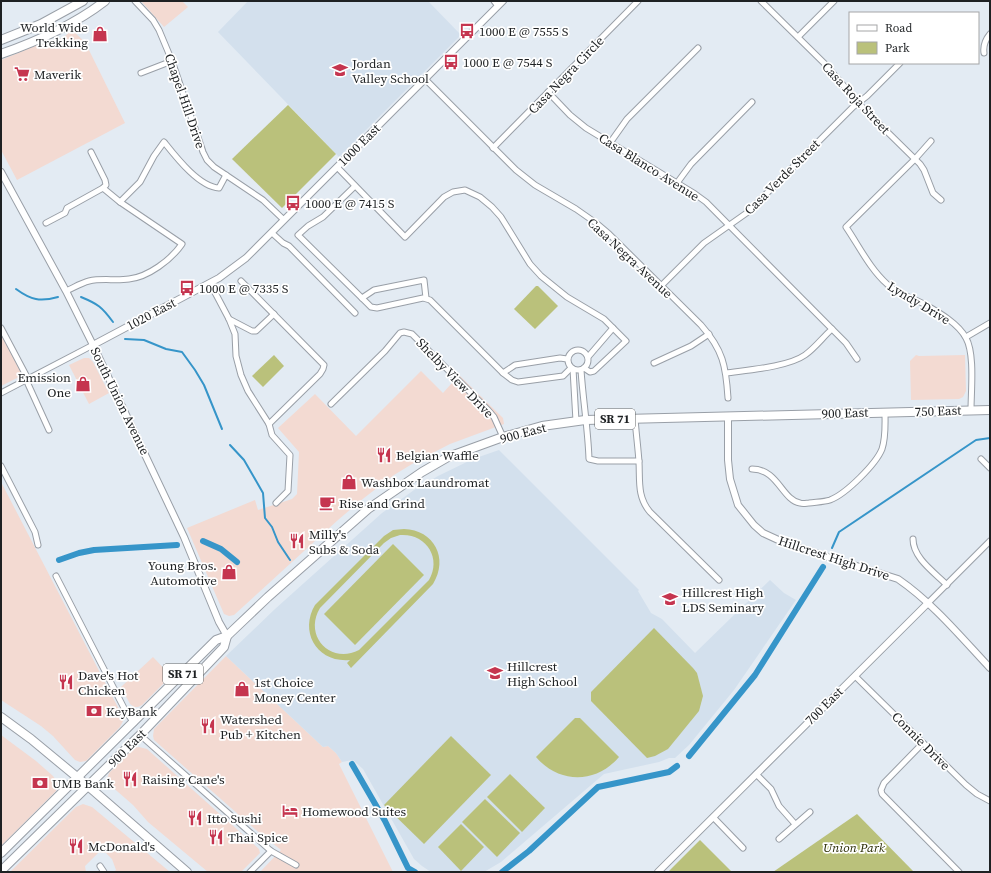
<svg xmlns="http://www.w3.org/2000/svg" width="991" height="873" viewBox="0 0 991 873" font-family="'Source Serif 4',serif">
<style>
.commercial{fill:#f3dad2}
.built{fill:#d3e0ed}
.green{fill:#bac17b;fill-rule:evenodd}
.lines{fill:none;stroke-linecap:round;stroke-linejoin:round}
.stream{stroke:#3695c9;stroke-width:2}
.canal{stroke:#3695c9;stroke-width:6}
.minor-casing{stroke:#999fa7;stroke-width:7}
.tertiary-casing{stroke:#999fa7;stroke-width:8}
.primary-casing{stroke:#999fa7;stroke-width:10}
.minor{stroke:#fff;stroke-width:5}
.tertiary{stroke:#fff;stroke-width:6}
.primary{stroke:#fff;stroke-width:8}
.labels{text-anchor:middle;dominant-baseline:central;stroke-width:3.5;stroke-linejoin:round;paint-order:stroke}
.shield{fill:#fff;stroke:#626465;stroke-width:1}
.shield-label{font-size:12px;font-weight:bold;fill:#1e2123}
.poi-label{font-size:13px;fill:#1e2123;stroke:#fff;text-anchor:start}
.street-label{font-size:13px;fill:#1e2123;stroke:#fff}
.park-label{font-size:13px;font-style:italic;fill:#2a2c04;stroke:#fff}
</style>
<rect width="100%" height="100%" fill="#e3ebf3"/>
<g class="commercial">
<polygon points="141,1 182,1 188,7 164,27"/>
<polygon points="72,30 85,42 125,123 17,180 1,150 1,60 40,44 47,45 64,37"/>
<polygon points="1,323 27,373 1,386"/>
<polygon points="916,355 919,356 965,355 966,391 963,397 959,399 911,400 910,361"/>
<polygon points="84,358 89,358 93,362 109,393 89,404 69,365"/>
<polygon points="421,371 443,393 459,375 503,418 504,424 450,444 417,461 394,475 364,498 338,520 234,615 229,616 224,614 187,528 255,500 258,510 292,499 297,494 299,452 278,428 315,394 356,436"/>
<polygon points="1,482 124,719 120,727 86,761 80,762 75,760 53,736 41,726 1,700"/>
<polygon points="226,656 323,747 328,746 336,753 342,762 339,764 393,872 260,872 281,850 256,830 154,740 153,736 154,729"/>
<polygon points="153,657 171,676 142,705 138,707 134,707 130,704 121,687"/>
<polygon points="1,735 36,761 53,776 58,783 56,791 1,846"/>
<polygon points="139,747 147,749 259,849 260,853 241,872 208,872 148,822 133,805 110,785 107,779 109,773 134,748"/>
<polygon points="83,804 92,807 170,872 114,872 116,870 112,859 106,853 99,852 85,866 86,872 10,872 76,807"/>
</g>
<g class="built">
<polygon points="248,1 428,1 461,35 339,157 218,32"/>
<polygon points="499,450 639,590 638,591 651,613 662,619 695,653 770,580 784,593 796,600 734,690 689,745 675,758 669,758 659,762 604,774 501,862 484,872 431,872 422,866 414,859 363,769 353,760 342,762 336,753 328,746 323,747 226,656 275,609 382,513 414,490 438,476 473,459"/>
</g>
<g class="green">
<polygon points="288,105 336,154 282,208 232,159"/>
<polygon points="536,286 538,286 558,306 535,329 514,309"/>
<polygon points="274,355 284,366 263,387 252,376"/>
<path d="M 404,529 C 434,530 449,558 433,584 L 351,668 L 347,663 L 350,660 C 317,663 299,632 315,605 L 384,536 L 393,530 ZM 400,535 C 426,533 442,558 429,580 L 359,650 C 331,665 303,636 320,608 L 384,543 L 391,538 Z"/>
<polygon points="393,544 424,575 355,645 324,614"/>
<polygon points="654,628 693,668 697,673 703,696 699,711 668,749 655,756 647,758 591,701 591,692"/>
<path d="M 575,718 L 580,718 L 619,757 C 596,784 559,784 536,757 Z"/>
<polygon points="451,736 491,775 424,844 384,805"/>
<polygon points="510,774 545,808 522,832 487,797"/>
<polygon points="485,799 520,833 497,857 462,822"/>
<polygon points="857,814 914,872 773,872"/>
<polygon points="461,824 484,847 461,871 438,847"/>
<polygon points="700,840 732,872 668,872"/>
</g>
<g class="lines">
<g class="stream">
<path d="M 16,289 C 31,300 40,302 58,297"/>
<path d="M 81,297 C 98,304 102,307 113,322"/>
<polyline points="125,339 144,340 166,349 182,352 195,370 204,385 222,429"/>
<polyline points="230,445 244,460 263,493 265,518 272,527 278,542 290,560"/>
<polyline points="832,548 839,532 976,440 990,438"/>
</g>
<g class="canal">
<polyline points="203,541 221,549 237,562"/>
<polyline points="59,560 79,553 94,550 177,545"/>
<polyline points="689,756 755,675 823,567"/>
<polyline points="352,764 385,821 408,868 415,872"/>
<polyline points="502,872 529,851 598,787 669,772 677,766"/>
</g>
<defs>
<g id="minor">
<polyline points="135,1 153,20 159,30 172,61 203,152 207,160 214,167 263,200 284,220"/>
<polyline points="494,1 498,6"/>
<polyline points="761,1 824,63 863,108 920,164 924,170 933,193 941,200"/>
<polyline points="798,37 834,1"/>
<path d="M 984,53 C 983,46 985,40 990,34"/>
<polyline points="141,73 172,61"/>
<path d="M 425,79 L 516,170 L 535,185 L 576,209 L 596,223 L 609,234 L 701,325 C 723,350 726,366 728,398"/>
<polyline points="548,92 570,115 586,128 695,194 706,202 832,329 846,343 857,359"/>
<path d="M 931,141 L 915,159 L 846,227 C 859,246 870,269 887,284 C 897,294 911,297 924,304 C 938,312 958,323 966,338 C 975,354 971,391 971,410"/>
<polyline points="610,143 627,119 698,48"/>
<polyline points="493,148 638,1"/>
<polyline points="337,167 405,237 444,197 453,192 465,190 480,197 492,207 501,217 530,264 541,276 567,297 604,319 626,341 594,371 590,372 584,368"/>
<polyline points="677,183 691,164 752,102"/>
<polyline points="355,186 323,217 308,226 298,235 367,303 371,307 377,308 423,298 430,300 503,373 515,365 560,358 567,359"/>
<path d="M 120,202 L 140,182 L 154,156 L 164,142 C 176,157 199,187 219,188 L 226,175"/>
<polyline points="46,223 65,213 67,208 103,188 106,185 105,180 91,152"/>
<polyline points="272,233 283,243 289,246 355,313"/>
<polyline points="241,281 324,365 323,369 320,374 269,424"/>
<polyline points="210,283 229,319 235,334 236,356 241,375 248,391 269,424 272,435 290,455 288,491 276,503"/>
<polyline points="661,286 704,243 748,212 853,107 867,96 900,63"/>
<path d="M 66,291 C 73,288 81,283 89,281 C 102,278 116,281 129,279 C 148,277 171,260 182,244 L 120,202 L 103,188"/>
<polyline points="362,298 374,290 424,280 426,298"/>
<polyline points="229,319 252,331 256,331 274,314"/>
<polyline points="1,328 28,379 28,384 49,430"/>
<polyline points="966,337 990,323"/>
<circle cx="578" cy="360" r="10"/>
<polyline points="588,357 613,328"/>
<polyline points="654,363 691,346 709,334"/>
<polyline points="573,369 576,421"/>
<path d="M 581,370 C 583,400 588,429 589,459 L 598,461 L 639,461"/>
<polyline points="503,373 512,380 518,382 563,376 571,368"/>
<path d="M 726,373 C 747,370 788,367 805,355 C 815,348 823,337 832,329"/>
<polyline points="1,393 93,345"/>
<polyline points="331,404 385,351 400,333 404,332 412,334 488,410 494,417 503,437"/>
<path d="M 635,418 C 636,433 638,447 639,462 C 640,480 637,497 650,512 L 719,580"/>
<polyline points="981,459 990,468"/>
<polyline points="1,466 35,532 38,545"/>
<path d="M 752,469 C 778,469 782,500 800,503 C 803,504 807,503 809,503 C 816,502 824,502 830,500 C 846,494 876,464 882,449 C 886,437 885,424 885,412"/>
<path d="M 913,539 C 913,558 934,572 947,585"/>
<polyline points="56,576 125,710 134,723"/>
<polyline points="928,603 990,541"/>
<polyline points="855,676 966,785 977,794 990,801"/>
<polyline points="140,735 271,851 296,865"/>
<polyline points="923,743 884,783 881,790 882,794 959,872"/>
<polyline points="756,774 771,789 779,806 795,824"/>
<polyline points="713,817 743,848"/>
<polyline points="779,839 810,812"/>
<polyline points="100,866 104,872"/>
<polyline points="250,872 271,851"/>
</g>
<g id="tertiary">
<polyline points="1,172 66,291 93,345 184,537 219,622 227,636"/>
<polyline points="93,345 219,278 246,258 503,1"/>
<path d="M 728,417 L 728,460 L 730,479 L 738,505 L 754,525 L 763,533 L 787,544 L 898,579 C 933,603 961,637 990,668"/>
<polyline points="658,872 928,603"/>
</g>
<g id="primary">
<polyline points="1,40 41,24 83,1"/>
<path d="M 1,54 C 38,41 74,25 105,1"/>
<polyline points="1,717 31,739 95,792 187,872"/>
<polyline points="1,853 216,640 227,636 268,597 368,509 422,472 448,457 503,437 542,426 585,420 990,410"/>
<polyline points="1,869 3,869 140,735 224,647 227,636"/>
</g>
</defs>
<use href="#minor" class="minor-casing"/>
<use href="#tertiary" class="tertiary-casing"/>
<use href="#primary" class="primary-casing"/>
<use href="#minor" class="minor"/>
<use href="#tertiary" class="tertiary"/>
<use href="#primary" class="primary"/>
</g>
<defs>
<symbol id="bus-bare" viewBox="-9 -9 18 18"><path d="M-5-6H5V4H4V6H2V4H-2V6H-4V4H-5ZM-3.5-4V0h7V-4ZM-3.5 1.2v1.5H-2V1.2ZM2 1.2v1.5H3.5V1.2Z" fill="#c5354f" stroke="#fff" stroke-width="2.5" paint-order="stroke"/></symbol>
<symbol id="shop-bare" viewBox="-9 -9 18 18"><path d="M-5-2.5h2.3a2.7 3.5 0 0 1 5.4 0H5L5.5 6h-11ZM-1.5-2.5h3a1.5 2.3 0 0 0-3 0Z" fill="#c5354f" stroke="#fff" stroke-width="2.5" paint-order="stroke"/></symbol>
<symbol id="school-bare" viewBox="-9 -9 18 18"><path d="M0-5L7-2L0 1L-7-2ZM-4 1L0 2.5L4 1V4Q0 6-4 4Z" fill="#c5354f" stroke="#fff" stroke-width="2.5" paint-order="stroke"/></symbol>
<symbol id="supermarket-bare" viewBox="-9 -9 18 18"><path d="M-6-5.5h2.5l.6 2H6L4.5 2H-2.5L-4.4-4H-6ZM-1.5 3.2a1.3 1.3 0 1 0 .1 0ZM3 3.2a1.3 1.3 0 1 0 .1 0Z" fill="#c5354f" stroke="#fff" stroke-width="2.5" paint-order="stroke"/></symbol>
<symbol id="restaurant-bare" viewBox="-9 -9 18 18"><path d="M-5-6h1v4h1v-4h1v4h1v-4h1v5L-1.5 .5V6h-2V.5L-5-1ZM5-6V6H3V1.5H1.5Q1.5-4 5-6Z" fill="#c5354f" stroke="#fff" stroke-width="2.5" paint-order="stroke"/></symbol>
<symbol id="cafe-bare" viewBox="-9 -9 18 18"><path d="M-5.5-4.5H6V0H3Q3 3.5 0 3.5H-2.5Q-5.5 3.5-5.5 0ZM3-3.2v2h1.7v-2ZM-6 4.5H4V6H-6Z" fill="#c5354f" stroke="#fff" stroke-width="2.5" paint-order="stroke"/></symbol>
<symbol id="bank-bare" viewBox="-9 -9 18 18"><path d="M-6-4H6V4H-6ZM0-2.3a2.3 2.3 0 1 0 0 4.6a2.3 2.3 0 1 0 0-4.6Z" fill="#c5354f" stroke="#fff" stroke-width="2.5" paint-order="stroke"/></symbol>
<symbol id="hotel-bare" viewBox="-9 -9 18 18"><path d="M-6-4.5h1.5V1H6V5H4.5V3h-9V5H-6ZM-4 0a1.8 1.8 0 1 1 3.6 0ZM.5 0V-2.5h3Q6-2.5 6 0Z" fill="#c5354f" stroke="#fff" stroke-width="2.5" paint-order="stroke"/></symbol>
</defs>
<g fill-rule="evenodd">
<use href="#bus-bare" x="456" y="20" width="22" height="22"/>
<use href="#shop-bare" x="89" y="23" width="22" height="22"/>
<use href="#bus-bare" x="440" y="51" width="22" height="22"/>
<use href="#school-bare" x="329" y="59" width="22" height="22"/>
<use href="#supermarket-bare" x="11" y="63" width="22" height="22"/>
<use href="#bus-bare" x="282" y="192" width="22" height="22"/>
<use href="#bus-bare" x="176" y="277" width="22" height="22"/>
<use href="#shop-bare" x="72" y="373" width="22" height="22"/>
<use href="#restaurant-bare" x="373" y="444" width="22" height="22"/>
<use href="#shop-bare" x="338" y="471" width="22" height="22"/>
<use href="#cafe-bare" x="316" y="492" width="22" height="22"/>
<use href="#restaurant-bare" x="286" y="530" width="22" height="22"/>
<use href="#shop-bare" x="218" y="561" width="22" height="22"/>
<use href="#school-bare" x="659" y="588" width="22" height="22"/>
<use href="#school-bare" x="484" y="662" width="22" height="22"/>
<use href="#restaurant-bare" x="55" y="671" width="22" height="22"/>
<use href="#shop-bare" x="231" y="678" width="22" height="22"/>
<use href="#bank-bare" x="83" y="700" width="22" height="22"/>
<use href="#restaurant-bare" x="197" y="715" width="22" height="22"/>
<use href="#restaurant-bare" x="119" y="768" width="22" height="22"/>
<use href="#bank-bare" x="29" y="772" width="22" height="22"/>
<use href="#hotel-bare" x="279" y="800" width="22" height="22"/>
<use href="#restaurant-bare" x="184" y="807" width="22" height="22"/>
<use href="#restaurant-bare" x="205" y="826" width="22" height="22"/>
<use href="#restaurant-bare" x="65" y="835" width="22" height="22"/>
</g>
<g class="labels">
<g class="shield">
<rect x="595" y="409" width="40" height="20" rx="3"/>
<rect x="163" y="664" width="40" height="20" rx="3"/>
</g>
<g class="shield-label">
<text x="615" y="419">SR 71</text>
<text x="183" y="674">SR 71</text>
</g>
<g class="poi-label">
<text x="88" y="27" text-anchor="end">World Wide<tspan x="88" dy="15">Trekking</tspan></text>
<text x="479" y="31">1000 E @ 7555 S</text>
<text x="463" y="62">1000 E @ 7544 S</text>
<text x="352" y="63">Jordan<tspan x="352" dy="15">Valley School</tspan></text>
<text x="34" y="74">Maverik</text>
<text x="305" y="203">1000 E @ 7415 S</text>
<text x="199" y="288">1000 E @ 7335 S</text>
<text x="71" y="377" text-anchor="end">Emission<tspan x="71" dy="15">One</tspan></text>
<text x="396" y="455">Belgian Waffle</text>
<text x="361" y="482">Washbox Laundromat</text>
<text x="339" y="503">Rise and Grind</text>
<text x="309" y="534">Milly's<tspan x="309" dy="15">Subs &amp; Soda</tspan></text>
<text x="217" y="565" text-anchor="end">Young Bros.<tspan x="217" dy="15">Automotive</tspan></text>
<text x="682" y="592">Hillcrest High<tspan x="682" dy="15">LDS Seminary</tspan></text>
<text x="507" y="666">Hillcrest<tspan x="507" dy="15">High School</tspan></text>
<text x="78" y="675">Dave's Hot<tspan x="78" dy="15">Chicken</tspan></text>
<text x="254" y="682">1st Choice<tspan x="254" dy="15">Money Center</tspan></text>
<text x="106" y="711">KeyBank</text>
<text x="220" y="719">Watershed<tspan x="220" dy="15">Pub + Kitchen</tspan></text>
<text x="142" y="779">Raising Cane's</text>
<text x="52" y="783">UMB Bank</text>
<text x="302" y="811">Homewood Suites</text>
<text x="207" y="818">Itto Sushi</text>
<text x="228" y="837">Thai Spice</text>
<text x="88" y="846">McDonald's</text>
</g>
<g class="street-label">
<text transform="translate(566 75) rotate(-46)">Casa Negra Circle</text>
<text transform="translate(856 98) rotate(47)">Casa Roja Street</text>
<text transform="translate(185 101) rotate(71)">Chapel Hill Drive</text>
<text transform="translate(359 145) rotate(-45)">1000 East</text>
<text transform="translate(649 167) rotate(32)">Casa Blanco Avenue</text>
<text transform="translate(782 177) rotate(-45)">Casa Verde Street</text>
<text transform="translate(630 258) rotate(43)">Casa Negra Avenue</text>
<text transform="translate(919 303) rotate(31)">Lyndy Drive</text>
<text transform="translate(151 314) rotate(-28)">1020 East</text>
<text transform="translate(455 378) rotate(46)">Shelby View Drive</text>
<text transform="translate(120 401) rotate(64)">South Union Avenue</text>
<text transform="translate(938 411) rotate(-2)">750 East</text>
<text transform="translate(845 413) rotate(-2)">900 East</text>
<text transform="translate(523 433) rotate(-15)">900 East</text>
<text transform="translate(834 558) rotate(18)">Hillcrest High Drive</text>
<text transform="translate(824 706) rotate(-45)">700 East</text>
<text transform="translate(921 741) rotate(45)">Connie Drive</text>
<text transform="translate(127 748) rotate(-45)">900 East</text>
</g>
<g class="park-label">
<text x="854" y="847">Union Park</text>
</g>
</g>
<rect width="991" height="873" fill="none" stroke="#1e2123" stroke-width="4"/>
<rect x="849" y="12" width="130" height="52" fill="#ffffff" stroke="#a5a6a7"/>
<rect x="857" y="25" width="20" height="6" fill="#ffffff" stroke="#a5a6a7"/>
<text x="885" y="32" font-size="12" fill="#1e2123">Road</text>
<rect x="857" y="42" width="20" height="12" fill="#bac17b" stroke="#a5a6a7"/>
<text x="885" y="52" font-size="12" fill="#1e2123">Park</text>
</svg>
